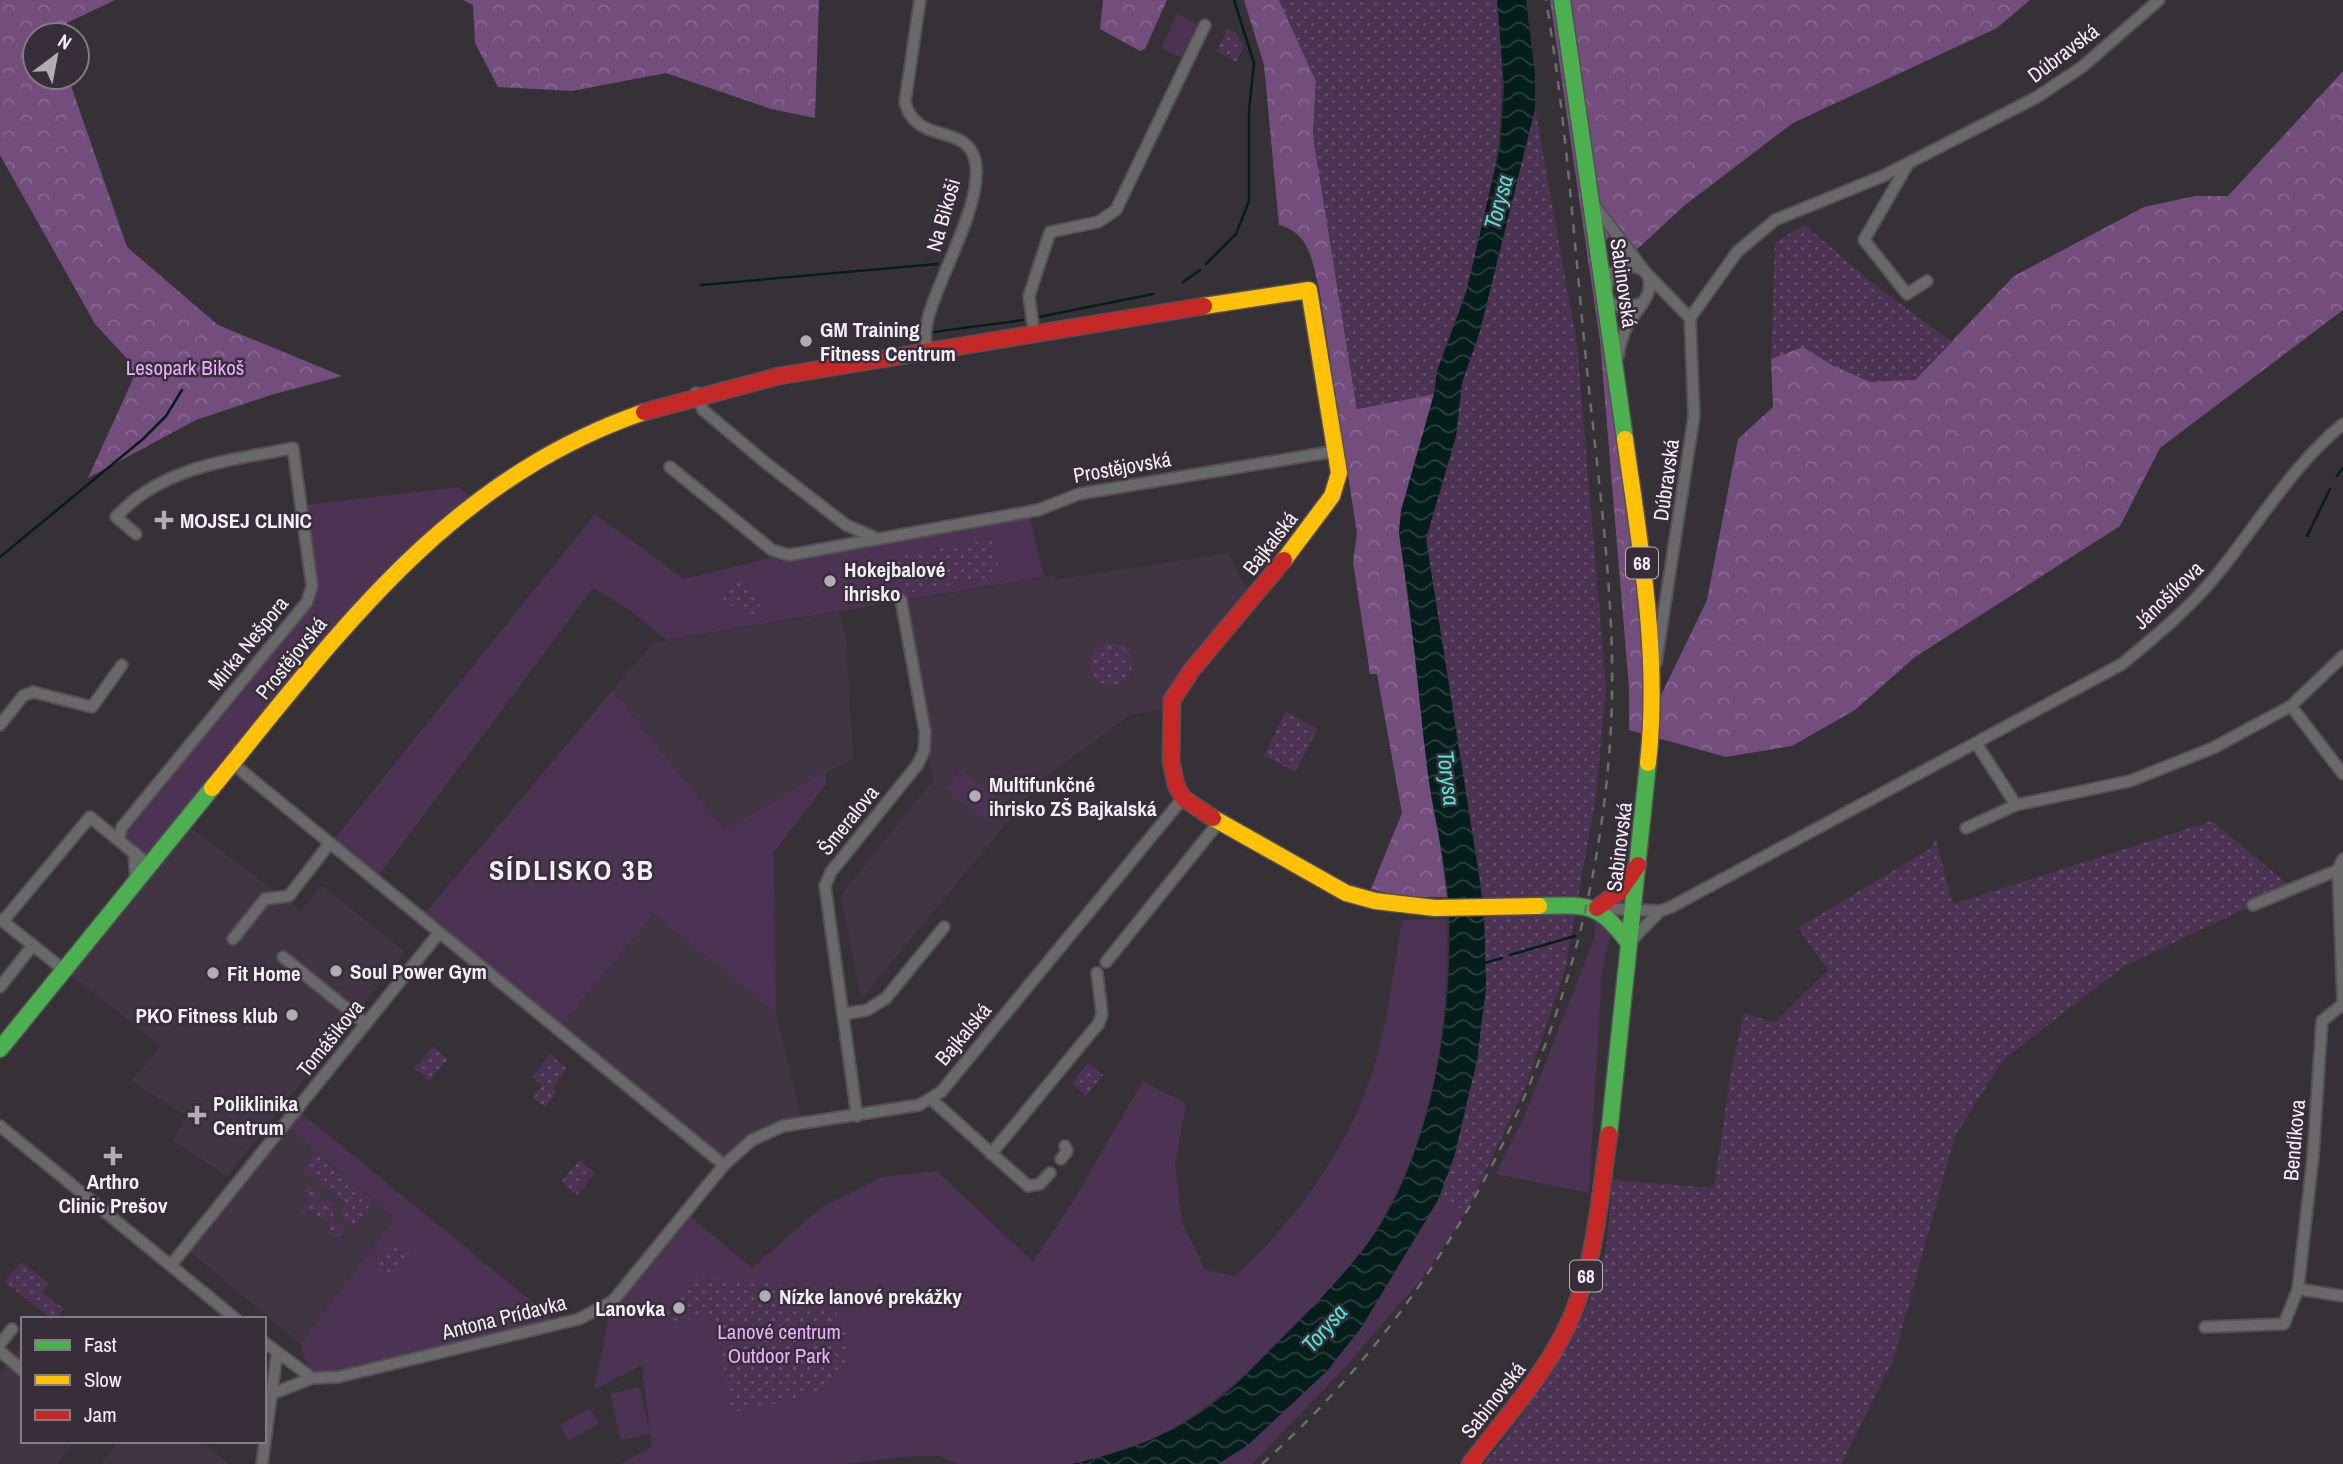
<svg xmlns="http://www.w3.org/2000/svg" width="2343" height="1464" viewBox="0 0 2343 1464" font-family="'Archivo Narrow',sans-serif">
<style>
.built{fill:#413544}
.grass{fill:#4c3353}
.forest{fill:url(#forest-crowns)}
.park{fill:url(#park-dots)}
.water{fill:url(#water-waves)}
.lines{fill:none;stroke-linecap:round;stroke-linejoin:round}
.stream{stroke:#051e1c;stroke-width:2.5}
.street-casing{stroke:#545054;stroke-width:14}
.fast-casing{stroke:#545054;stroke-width:19}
.slow-casing{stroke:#545054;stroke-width:19}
.jam-casing{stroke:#545054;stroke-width:19}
.street{stroke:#69686a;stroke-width:10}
.fast{stroke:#4caf50;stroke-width:16}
.slow{stroke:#ffc107;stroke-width:16}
.jam{stroke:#c62828;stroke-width:16}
.rail{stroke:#6d6c6e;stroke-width:2.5;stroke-dasharray:9 9;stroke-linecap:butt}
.poi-dot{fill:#b2acb3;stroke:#372e39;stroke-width:2.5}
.labels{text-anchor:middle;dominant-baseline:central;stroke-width:5;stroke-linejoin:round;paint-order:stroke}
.shield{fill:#372e39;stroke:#bbb4bd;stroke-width:2}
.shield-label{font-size:19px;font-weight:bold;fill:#f4eef6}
.street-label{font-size:21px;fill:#f4eef6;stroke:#372e39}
.poi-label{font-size:21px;font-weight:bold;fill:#f4eef6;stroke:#372e39;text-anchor:start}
.park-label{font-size:21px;fill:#ecafff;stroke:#372e39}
.water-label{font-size:23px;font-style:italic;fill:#51e5d7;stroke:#372e39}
.district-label{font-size:28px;font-weight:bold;letter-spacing:2px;fill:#f4eef6;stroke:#372e39}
</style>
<defs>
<pattern id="forest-crowns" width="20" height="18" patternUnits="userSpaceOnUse" patternTransform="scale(1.75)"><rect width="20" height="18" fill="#734e7d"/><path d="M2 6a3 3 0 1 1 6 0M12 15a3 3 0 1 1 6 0" fill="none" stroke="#886890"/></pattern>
<pattern id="park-dots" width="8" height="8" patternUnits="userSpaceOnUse" patternTransform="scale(1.75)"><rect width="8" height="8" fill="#4c3353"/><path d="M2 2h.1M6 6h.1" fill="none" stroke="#66516c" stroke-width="1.8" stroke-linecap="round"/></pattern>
<pattern id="water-waves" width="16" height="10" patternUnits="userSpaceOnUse" patternTransform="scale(1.75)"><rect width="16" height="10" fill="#051e1c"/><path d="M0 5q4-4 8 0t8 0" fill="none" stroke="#2a3f3e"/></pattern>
</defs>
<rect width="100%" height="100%" fill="#363136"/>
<g class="built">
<polygon points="1229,553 1242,581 1256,596 1169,708 1130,715 1044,778 861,999 841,895 933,780 905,601 1053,576 1054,580"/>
<polygon points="839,612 846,637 853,758 725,830 612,691 653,643"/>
<polygon points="185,824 301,911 322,885 405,952 227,1176 172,1140 187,1116 131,1081 161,1046 64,970"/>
<polygon points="654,914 776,1013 804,1128 775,1133 748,1145 732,1166 558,1028"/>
<polygon points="287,1127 397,1218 300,1344 187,1249"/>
<polygon points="23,1344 23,1441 75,1441 57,1464 0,1464 0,1373"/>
<polygon points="119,1441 201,1441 229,1464 101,1464"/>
</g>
<g class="grass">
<polygon points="1177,14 1197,25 1181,58 1161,48"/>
<polygon points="459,487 476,504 382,575 153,863 121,840 311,605 305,505"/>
<polygon points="1028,510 1044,577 667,640 634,613 593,588 375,880 331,843 595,514 684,579 774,557"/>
<polygon points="612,691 725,830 826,771 826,784 774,852 776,1013 654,914 558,1028 421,918"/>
<polygon points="962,770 1003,802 987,822 946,789"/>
<polygon points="1596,915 1611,934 1602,971 1589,1193 1496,1174 1522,1122 1594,939"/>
<path d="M 1447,919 C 1450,1030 1432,1145 1370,1240 C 1344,1280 1297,1323 1263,1357 C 1211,1408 1146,1456 1071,1464 C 1049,1464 980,1464 959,1464 C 952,1462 944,1457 937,1456 C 912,1454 869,1462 843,1464 C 771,1464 692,1464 619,1464 L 652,1447 L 650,1434 L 621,1440 L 610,1394 L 639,1387 L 650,1432 L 642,1365 L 594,1390 L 610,1312 L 615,1310 L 691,1217 L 752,1268 L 820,1208 L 883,1177 L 937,1171 L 1033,1262 L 1071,1205 L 1143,1081 L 1186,1104 L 1175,1164 L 1182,1222 L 1205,1270 L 1235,1276 C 1287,1228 1333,1169 1361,1103 C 1385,1046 1392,981 1402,920 Z"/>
<polygon points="300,1112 563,1327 313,1383 300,1344 396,1218 287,1127"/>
<polygon points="1438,1200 1467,1211 1424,1276 1338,1375 1252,1464 1218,1464 1248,1445 1361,1328"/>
<polygon points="590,1408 599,1424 568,1441 560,1425"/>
</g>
<g class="forest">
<polygon points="0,0 115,0 67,23 67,35 35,35 35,77 68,77 127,247 218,325 342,376 271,395 196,420 88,478 133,379 131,363 95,324 0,155"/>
<polygon points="463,0 819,0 815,118 771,109 666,73 572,91 498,87 475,43 473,5"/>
<polygon points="1103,0 1167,0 1145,49 1140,51 1100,29"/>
<path d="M 1244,0 L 1279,0 L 1316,81 L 1313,136 L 1357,409 L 1434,394 L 1401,511 L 1399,533 L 1447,897 L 1403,897 L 1371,889 L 1402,813 L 1377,674 L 1370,674 L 1353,562 L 1357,533 L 1319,288 C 1312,261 1310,233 1279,225 L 1264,65 Z"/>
<polygon points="1550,0 2030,0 1997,28 1793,123 1685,205 1632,254 1614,231 1595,253 1639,590 1651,716 1707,600 1738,439 1773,407 1771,359 1803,346 1834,366 1915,380 2014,276 2144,207 2195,196 2228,196 2343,71 2343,310 2160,448 2120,526 1915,657 1855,710 1792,746 1726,757 1629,730 1629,688 1600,341"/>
</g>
<g class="park">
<path d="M 1279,0 L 1497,0 C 1509,105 1497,193 1465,293 C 1455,328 1438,359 1434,394 L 1357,409 L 1313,136 L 1316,81 Z"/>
<polygon points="1228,28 1236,33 1244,47 1236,62 1216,51"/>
<polygon points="1535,109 1577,344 1606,689 1596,796 1565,970 1527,1083 1467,1211 1438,1200 1454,1157 1477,1060 1486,988 1480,877 1426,539 1456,436 1462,383 1480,331"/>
<polygon points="1805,225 1876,286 1952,342 1915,380 1870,382 1834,366 1803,347 1771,359 1775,242"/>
<polygon points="993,539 1000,575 908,593 904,576 884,580 880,560"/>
<polygon points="738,580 764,599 750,619 723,599"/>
<circle cx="1111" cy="664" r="21"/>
<polygon points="1286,711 1318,729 1295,772 1264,755"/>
<path d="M 2212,821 L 2291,887 L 2124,966 L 2004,1059 L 1955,1136 L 1894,1358 L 1841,1464 L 1484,1464 C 1532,1403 1583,1336 1603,1260 C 1610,1235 1609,1206 1612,1180 L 1714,1188 L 1730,1078 L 1744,1013 L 1775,1023 L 1828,970 L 1798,928 L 1931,848 L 1936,840 L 1953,904 Z"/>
<polygon points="433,1047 448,1059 429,1081 414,1068"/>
<polygon points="550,1054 567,1069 552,1088 557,1092 545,1107 533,1098 542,1086 532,1077"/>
<polygon points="1088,1063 1103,1075 1086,1096 1072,1083"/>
<polygon points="316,1154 373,1201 354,1226 339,1215 347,1204 303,1169"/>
<polygon points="580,1160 595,1173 577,1195 561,1182"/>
<polygon points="308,1185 321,1195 315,1203 329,1200 336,1205 332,1210 335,1223 344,1230 336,1239 331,1234 330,1215 325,1221 316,1214 319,1208 300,1214 301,1209 313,1200 303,1192"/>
<polygon points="393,1239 410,1251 390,1277 374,1265"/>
<polygon points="21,1262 49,1283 42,1292 64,1309 56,1319 51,1319 5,1282"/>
<path d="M 704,1278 C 750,1278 855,1285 849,1351 C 847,1369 833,1383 818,1391 C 799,1401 752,1407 730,1413 L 718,1325 L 706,1317 L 662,1322 C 673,1301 681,1287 704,1278 Z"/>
</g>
<path class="water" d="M 1497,0 L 1526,0 L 1535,74 L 1535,109 L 1480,331 L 1462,383 L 1456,436 L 1426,539 L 1484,909 L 1486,988 L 1477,1060 L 1454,1157 L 1438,1200 L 1361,1328 L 1327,1371 L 1248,1445 L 1218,1464 L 1072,1464 C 1116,1454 1162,1439 1200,1413 C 1232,1392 1259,1361 1286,1334 C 1314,1306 1344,1275 1368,1243 C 1434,1155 1458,994 1447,886 C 1443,851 1434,816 1429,782 C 1418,699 1413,616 1399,533 L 1401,511 L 1434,394 L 1437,371 L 1466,293 L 1500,147 L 1504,87 Z"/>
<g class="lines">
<g class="stream">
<polyline points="1206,264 1236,234 1249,201 1249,110 1254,63 1234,0"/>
<polyline points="1183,282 1200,270"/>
<polyline points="701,285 937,264"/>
<polyline points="1039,317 1153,294"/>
<polyline points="934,332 1023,320"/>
<polyline points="2337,476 2343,468"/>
<polyline points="2307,536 2330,489"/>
<polyline points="0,557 143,439 166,416 182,390"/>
<polyline points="1510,955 1575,936"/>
<polyline points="1485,963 1502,958"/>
</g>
<defs>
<g id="street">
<path d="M 920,0 L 905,102 C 915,143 960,125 973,154 C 991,196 931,286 926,329 C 925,336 926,344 926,351"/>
<polyline points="1908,164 1864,240 1907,294 1927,281"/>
<polyline points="1595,206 1646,273 1690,318"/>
<polyline points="1034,333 1029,296 1050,232 1098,222 1116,210 1205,25"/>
<path d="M 1618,356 C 1620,345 1623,334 1628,324 C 1634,313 1646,303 1649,290 C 1653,264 1627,261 1611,274 L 1605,293 L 1611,303 L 1623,308 L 1642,303"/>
<polyline points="696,393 703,410 766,463 846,525 876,538"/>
<polyline points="670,467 772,550 789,555 1038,510 1079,494 1336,451"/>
<polyline points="1656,663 1694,416 1690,318 1737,252 1775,220 1883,176 2037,97 2082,67 2159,0"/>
<polyline points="2291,706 2343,774"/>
<polyline points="0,725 23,696 33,692 92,707 122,665"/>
<polyline points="1976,743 2016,805 2130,781 2213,748 2291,706 2343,656"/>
<polyline points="232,763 724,1165"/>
<polyline points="1966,828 2016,805"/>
<path d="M 118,840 L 122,827 L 307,602 L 312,586 L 293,448 C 229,461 162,466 116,517 L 136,534"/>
<polyline points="134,852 136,881"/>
<polyline points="2343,859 2338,870 2343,1001"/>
<polyline points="2253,905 2338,870"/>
<path d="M 1598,908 L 1660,911 L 1671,907 L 2122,664 C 2156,636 2192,606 2219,572 C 2259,522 2294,464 2343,424"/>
<polyline points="0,919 64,970"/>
<polyline points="3,921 90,817 149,865"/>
<polyline points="233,939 265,899 289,896 330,843"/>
<polyline points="1630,942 1660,911"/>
<polyline points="283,957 366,1024"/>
<polyline points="1106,962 1219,822"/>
<polyline points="0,987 33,945"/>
<polyline points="844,1014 867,1010 886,998 944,927"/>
<polyline points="931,1099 1028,1186 1040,1184 1050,1173"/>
<polyline points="857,1116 825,886 831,872 918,764 924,751 925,732 901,600"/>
<polyline points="0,1126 236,1319"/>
<polyline points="991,1154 1099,1023 1102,1014 1097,973"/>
<polyline points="1061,1159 1067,1151 1065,1146"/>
<polyline points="171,1265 439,933"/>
<polyline points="2298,1289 2313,1156 2322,1021 2343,1004"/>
<polyline points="2205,1327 2284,1324 2298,1289 2343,1296"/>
<polyline points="264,1342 312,1378 338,1377 579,1319 613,1301 724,1165 752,1140 783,1126 919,1105 941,1092 1183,798"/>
<polyline points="0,1344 12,1329"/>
<polyline points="0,1351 23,1371"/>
<polyline points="272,1394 312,1378"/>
<polyline points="262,1464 277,1353"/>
</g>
<g id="fast">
<polyline points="1562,0 1625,439"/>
<path d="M 1539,906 C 1589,905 1597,902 1629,943"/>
<polyline points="0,1049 212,788"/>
<polyline points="1609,1134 1648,763"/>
</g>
<g id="slow">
<polyline points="1204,306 1309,290 1339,473 1332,496 1284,560"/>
<path d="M 1625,439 C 1640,546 1660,655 1648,763"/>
<path d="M 212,788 C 339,633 447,480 644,412"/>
<polyline points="1213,818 1346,893 1375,901 1435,908 1539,906"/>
</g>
<g id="jam">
<polyline points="644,412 779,376 1204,306"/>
<polyline points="1213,818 1183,798 1176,785 1171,761 1172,700 1191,671 1284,560"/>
<polyline points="1597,908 1620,891 1638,865"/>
<path d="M 1470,1464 C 1506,1416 1550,1370 1573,1313 C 1596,1257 1600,1194 1609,1134"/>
</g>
</defs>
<use href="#street" class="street-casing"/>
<use href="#fast" class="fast-casing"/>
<use href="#slow" class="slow-casing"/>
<use href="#jam" class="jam-casing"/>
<use href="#street" class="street"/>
<use href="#fast" class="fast"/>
<use href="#slow" class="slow"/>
<use href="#jam" class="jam"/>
<path class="rail" d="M 1262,1464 C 1478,1270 1605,988 1612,698 C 1614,585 1597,472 1586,360 C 1574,240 1566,119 1546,0"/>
</g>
<g class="poi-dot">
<circle cx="806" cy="341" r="7"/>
<path d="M160.5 509.5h7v7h7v7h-7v7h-7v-7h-7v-7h7z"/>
<circle cx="830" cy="581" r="7"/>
<circle cx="975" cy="796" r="7"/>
<circle cx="336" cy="971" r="7"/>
<circle cx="213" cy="973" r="7"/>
<circle cx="292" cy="1015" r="7"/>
<path d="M193.5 1104.5h7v7h7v7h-7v7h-7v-7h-7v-7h7z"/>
<path d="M109.5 1145.5h7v7h7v7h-7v7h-7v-7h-7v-7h7z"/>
<circle cx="765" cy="1296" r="7"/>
<circle cx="679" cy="1308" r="7"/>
</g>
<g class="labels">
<g class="shield">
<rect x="1626" y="547.5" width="32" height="31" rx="5"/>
<rect x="1570" y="1260.5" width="32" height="31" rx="5"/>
</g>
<g class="shield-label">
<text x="1642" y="563">68</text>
<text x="1586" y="1276">68</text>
</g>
<g class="street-label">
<text transform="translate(2063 53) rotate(-37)">Dúbravská</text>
<text transform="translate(943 215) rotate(-74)">Na Bikoši</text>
<text transform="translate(1624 283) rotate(82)">Sabinovská</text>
<text transform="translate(1122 467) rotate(-10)">Prostějovská</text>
<text transform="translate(1666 480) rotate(-82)">Dúbravská</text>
<text transform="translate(1270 543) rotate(-52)">Bajkalská</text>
<text transform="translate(2168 595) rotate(-44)">Jánošíkova</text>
<text transform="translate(248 643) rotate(-51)">Mirka Nešpora</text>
<text transform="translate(291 658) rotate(-51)">Prostějovská</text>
<text transform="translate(848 820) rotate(-51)">Šmeralova</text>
<text transform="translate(1619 847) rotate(-83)">Sabinovská</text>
<text transform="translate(963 1034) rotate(-50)">Bajkalská</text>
<text transform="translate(330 1038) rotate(-51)">Tomášikova</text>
<text transform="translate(2294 1140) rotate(-85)">Bendíkova</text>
<text transform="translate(504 1317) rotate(-14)">Antona Prídavka</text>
<text transform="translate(1493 1400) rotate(-52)">Sabinovská</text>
</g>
<g class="poi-label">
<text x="820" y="329">GM Training<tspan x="820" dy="24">Fitness Centrum</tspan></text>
<text x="180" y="520">MOJSEJ CLINIC</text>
<text x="844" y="569">Hokejbalové<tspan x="844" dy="24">ihrisko</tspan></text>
<text x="989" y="784">Multifunkčné<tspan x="989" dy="24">ihrisko ZŠ Bajkalská</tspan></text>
<text x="350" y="971">Soul Power Gym</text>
<text x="227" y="973">Fit Home</text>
<text x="278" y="1015" text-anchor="end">PKO Fitness klub</text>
<text x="213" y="1103">Poliklinika<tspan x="213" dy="24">Centrum</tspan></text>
<text x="113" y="1181" text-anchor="middle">Arthro<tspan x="113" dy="24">Clinic Prešov</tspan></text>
<text x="779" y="1296">Nízke lanové prekážky</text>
<text x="665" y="1308" text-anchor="end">Lanovka</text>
</g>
<g class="park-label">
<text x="185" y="367">Lesopark Bikoš</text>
<text x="779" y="1331">Lanové centrum<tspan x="779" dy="24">Outdoor Park</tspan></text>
</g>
<g class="water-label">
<text transform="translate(1498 202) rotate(-75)">Torysa</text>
<text transform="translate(1449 778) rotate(83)">Torysa</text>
<text transform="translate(1324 1328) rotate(-49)">Torysa</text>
</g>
<g class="district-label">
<text x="572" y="870">SÍDLISKO 3B</text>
</g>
</g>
<rect x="21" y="1317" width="245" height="126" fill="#372e39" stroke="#837b85" stroke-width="2"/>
<rect x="35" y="1340" width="35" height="10" fill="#4caf50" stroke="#837b85" stroke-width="2"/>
<text x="84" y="1352" font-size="21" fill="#f4eef6">Fast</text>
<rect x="35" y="1375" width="35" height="10" fill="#ffc107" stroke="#837b85" stroke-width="2"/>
<text x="84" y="1387" font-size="21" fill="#f4eef6">Slow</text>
<rect x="35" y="1410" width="35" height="10" fill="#c62828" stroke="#837b85" stroke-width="2"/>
<text x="84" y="1422" font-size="21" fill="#f4eef6">Jam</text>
<g transform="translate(56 56) rotate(32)"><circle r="33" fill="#372e39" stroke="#837b85" stroke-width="2"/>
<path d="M0-5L12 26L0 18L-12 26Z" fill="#b2acb3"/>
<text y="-10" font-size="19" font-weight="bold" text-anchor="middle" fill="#f4eef6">N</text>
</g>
</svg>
